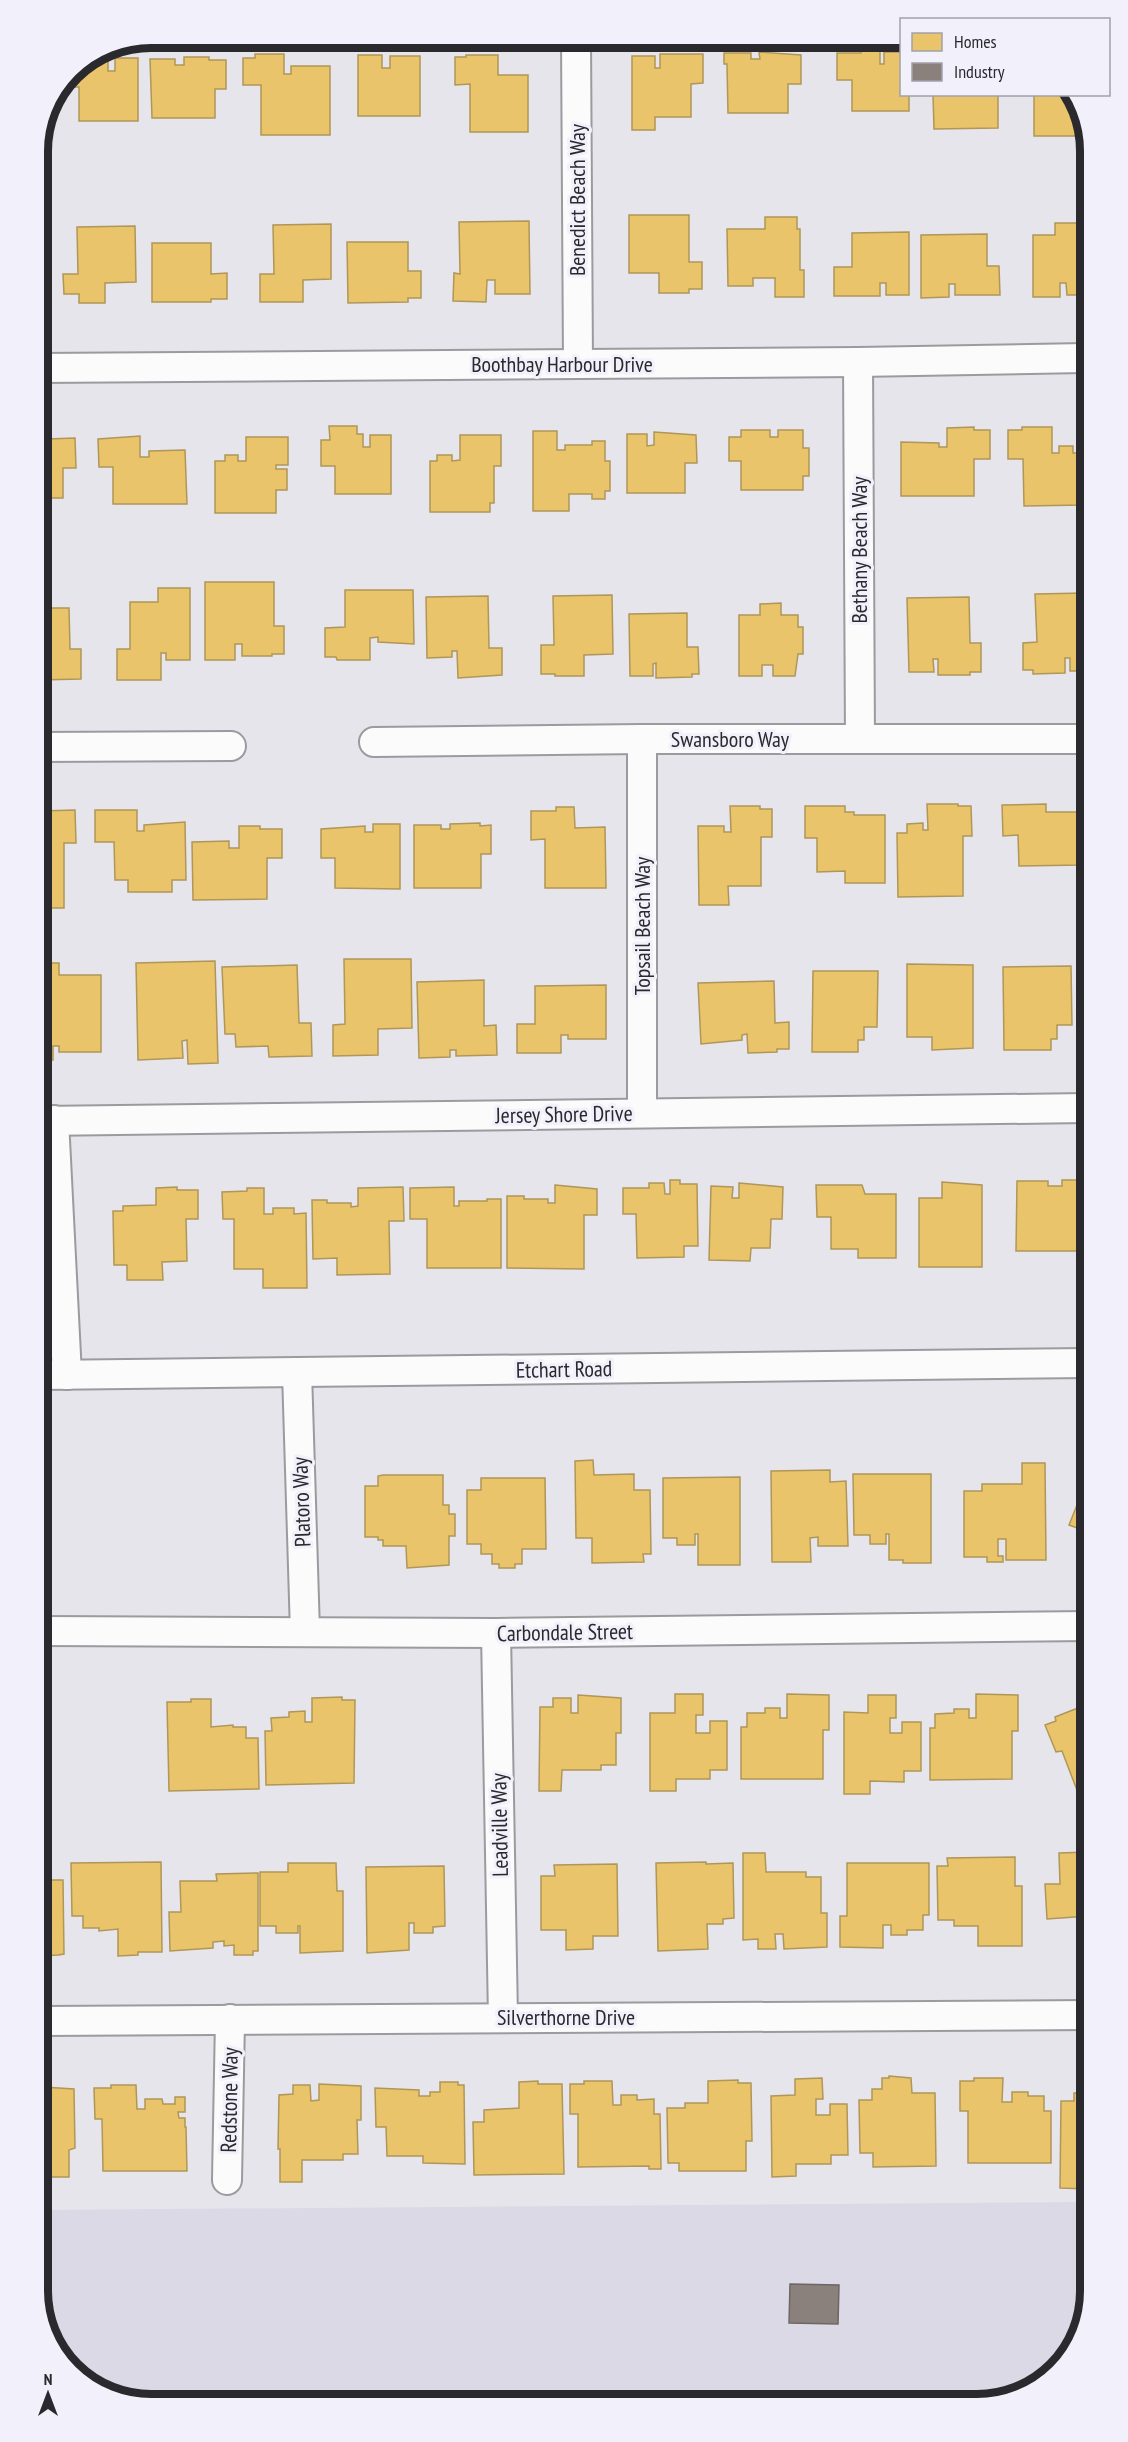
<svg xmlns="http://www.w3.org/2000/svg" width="1128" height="2442" viewBox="0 0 1128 2442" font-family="'PT Sans Narrow',sans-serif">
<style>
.built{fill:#dad9e5}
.homes{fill:#e9c46a;stroke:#b09658;stroke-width:1.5}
.industry{fill:#8a817c;stroke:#6d6764;stroke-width:1.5}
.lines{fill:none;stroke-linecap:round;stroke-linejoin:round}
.minor-casing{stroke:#9b9b9f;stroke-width:32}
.minor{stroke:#fbfbfc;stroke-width:28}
.labels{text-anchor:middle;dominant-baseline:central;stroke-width:6;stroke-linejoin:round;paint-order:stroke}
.street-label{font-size:22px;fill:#2a292d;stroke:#f2f0fa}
.rim{fill:none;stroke:#2a292d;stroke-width:8}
</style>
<rect width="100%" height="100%" fill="#e6e5eb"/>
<polygon class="built" points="1090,2202 1090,2291 1071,2354 1014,2398 143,2404 82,2381 44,2328 43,2210"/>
<g class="homes">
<polygon points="861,49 880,49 880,64 884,64 884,52 902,52 902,94 909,94 909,111 852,111 852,80 837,80 837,53 861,53"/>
<polygon points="759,52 801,55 801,84 788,84 788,113 728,113 727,64 724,64 724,53 751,53 751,59 760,59"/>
<polygon points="255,54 284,54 284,74 291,74 291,66 330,66 330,135 261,135 261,85 243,85 243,58 255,58"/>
<polygon points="660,54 703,54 703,83 691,84 691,117 655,117 655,130 632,130 632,56 655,56 655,68 660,68"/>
<polygon points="358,55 382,55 382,68 390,68 390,56 420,56 420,116 358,116"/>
<polygon points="466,55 498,55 498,75 528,75 528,132 470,132 470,84 455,85 455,57 466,57"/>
<polygon points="92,57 108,57 108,71 115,71 115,58 138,58 138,121 79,121 79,87 65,87 65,84 71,71"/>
<polygon points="184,57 209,57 209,60 226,60 226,89 215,89 215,118 152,118 150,59 175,59 175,65 184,65"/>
<polygon points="933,94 998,94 998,128 934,129"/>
<polygon points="1034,94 1070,94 1084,114 1084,136 1034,136"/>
<polygon points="629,215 689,215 689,262 702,262 702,289 689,289 689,293 659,293 659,273 629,273"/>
<polygon points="765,217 797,217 797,229 800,229 800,270 804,270 804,297 775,297 775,278 753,278 753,286 728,286 727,229 765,229"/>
<polygon points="529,221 530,294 495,294 495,280 487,280 486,302 453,301 454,273 460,274 459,222"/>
<polygon points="1055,223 1085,223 1085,295 1067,295 1066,283 1060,283 1060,297 1033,297 1033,235 1055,235"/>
<polygon points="331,224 331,279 303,280 303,302 260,302 260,274 274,274 273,225"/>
<polygon points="135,226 136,282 105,283 105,303 79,303 79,294 64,294 63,274 78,274 77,227"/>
<polygon points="909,232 909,295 886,295 886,283 880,283 880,296 834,296 834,267 852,267 852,233"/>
<polygon points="987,234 987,266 999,266 1000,295 955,295 955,284 949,284 949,297 921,298 921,235"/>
<polygon points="347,242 408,242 408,271 421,271 421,298 408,298 408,302 348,303"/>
<polygon points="152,243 211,243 211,274 227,273 227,299 211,299 211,302 152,302"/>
<polygon points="38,273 43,274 42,300 38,300"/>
<polygon points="329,426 357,426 357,434 363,434 363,447 370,447 370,435 391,435 391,494 335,494 335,466 321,466 321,440 330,440"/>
<polygon points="974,427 974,430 990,430 990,459 974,459 974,496 901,496 901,442 939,443 939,447 947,447 947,428"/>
<polygon points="1022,427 1052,427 1052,453 1059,453 1059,446 1073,446 1073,453 1084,453 1084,505 1024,506 1023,459 1008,459 1008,430 1022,430"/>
<polygon points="741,430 770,430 770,437 778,437 778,430 803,430 803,448 809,448 809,476 803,476 803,490 741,490 741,461 729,461 729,437 741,437"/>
<polygon points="533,431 557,431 557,450 565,450 565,445 592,445 592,441 605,441 605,461 610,461 610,491 605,491 605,499 592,499 592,494 569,494 569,511 533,511"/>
<polygon points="654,432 696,435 697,463 685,463 685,493 627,493 627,434 647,434 647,446 654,445"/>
<polygon points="460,435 501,435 501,466 494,466 494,503 490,503 490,512 430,512 430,461 437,461 437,455 452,455 452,461 460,460"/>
<polygon points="39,436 47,436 47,439 75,438 76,468 63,468 63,498 39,498"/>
<polygon points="140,436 140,457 149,457 149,451 185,450 187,504 113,504 113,467 99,467 98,439"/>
<polygon points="246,437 288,437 288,465 276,465 276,469 287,469 287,490 276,490 276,513 215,513 215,461 225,461 225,455 238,455 238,461 246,461"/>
<polygon points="205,582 274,582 274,626 284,626 284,654 272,654 272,656 242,656 242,644 235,644 235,660 205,660"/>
<polygon points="158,588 190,588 190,660 166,660 166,653 161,653 161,680 117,680 117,649 130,649 130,602 158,602"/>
<polygon points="345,590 413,590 414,644 378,642 378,637 370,638 370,660 337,660 336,657 325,657 325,628 345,627"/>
<polygon points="1086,593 1086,671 1070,671 1070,658 1065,658 1065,673 1033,674 1033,670 1023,670 1023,643 1037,642 1035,594"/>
<polygon points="612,595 613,654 584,655 584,676 555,676 555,674 541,674 541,645 554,645 553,596"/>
<polygon points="488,596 489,648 502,648 502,675 458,678 457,651 452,651 452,657 427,658 426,597"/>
<polygon points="969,597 970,643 981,643 981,672 970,672 970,675 938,675 938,659 933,659 934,672 909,672 907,598"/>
<polygon points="781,603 781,615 798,615 798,627 803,627 803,654 798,654 795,676 773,676 773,665 762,665 762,676 739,676 739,615 760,615 760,604"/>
<polygon points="39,608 69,608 70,649 81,649 81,679 39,680"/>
<polygon points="687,613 687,647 698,647 699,674 692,674 692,677 656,678 656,663 653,664 653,676 630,676 629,614"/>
<polygon points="927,804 958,804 958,806 971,806 972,836 963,836 963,896 898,897 897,833 907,833 907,824 923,823 923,830 928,830"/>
<polygon points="1046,804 1046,812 1081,812 1082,865 1019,866 1018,835 1003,836 1002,805"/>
<polygon points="730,806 760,806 760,809 772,809 772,837 761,837 761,886 728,886 729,905 699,905 698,826 724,826 724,832 731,832"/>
<polygon points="805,806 845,806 845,812 854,812 854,815 885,815 885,883 845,883 845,871 817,872 817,838 805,838"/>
<polygon points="556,807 574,807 575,828 605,827 606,888 545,888 545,839 531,840 531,811 556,811"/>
<polygon points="75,810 76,843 64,843 64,908 40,908 40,811"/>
<polygon points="95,810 137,810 137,831 144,831 144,825 185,822 186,880 172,880 172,892 128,892 128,880 115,880 114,842 95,842"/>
<polygon points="480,823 480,826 491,825 491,854 481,854 481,888 414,888 414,825 441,825 441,829 450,829 450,824"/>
<polygon points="373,824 400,824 400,889 335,888 335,858 321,858 321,829 365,826 365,832 373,832"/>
<polygon points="239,826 260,826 260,829 282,829 282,858 267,858 267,899 193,900 192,842 229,841 229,848 239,848"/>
<polygon points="344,959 411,959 412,1028 378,1029 378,1055 333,1056 333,1025 345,1024"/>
<polygon points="215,961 218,1063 188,1064 187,1040 182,1041 183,1058 138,1060 136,963"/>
<polygon points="40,963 59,963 59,975 101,975 101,1052 59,1052 59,1046 53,1046 53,1060 40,1060"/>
<polygon points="907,964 973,965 973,1048 932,1050 932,1037 907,1037"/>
<polygon points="297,965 299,1023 311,1023 312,1056 269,1057 268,1046 236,1047 235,1034 225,1034 222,967"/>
<polygon points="1071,966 1072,1025 1057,1025 1057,1039 1051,1039 1051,1050 1004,1050 1003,967"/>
<polygon points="813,971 878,971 877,1027 864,1027 864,1040 858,1040 858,1052 812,1052"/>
<polygon points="484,980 484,1026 496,1025 497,1055 456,1056 456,1050 450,1050 450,1057 419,1058 417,982"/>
<polygon points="774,981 775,1023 789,1022 789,1049 777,1049 777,1052 748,1053 747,1034 742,1035 742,1040 701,1044 698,983"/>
<polygon points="606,985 606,1039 568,1039 568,1035 561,1035 561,1053 517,1053 517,1024 535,1024 535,986"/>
<polygon points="670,1180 680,1180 680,1184 697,1184 698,1246 684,1246 684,1257 637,1258 636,1214 623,1214 623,1188 649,1188 649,1183 664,1183 665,1194 670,1194"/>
<polygon points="1062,1180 1084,1180 1084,1251 1016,1251 1017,1181 1048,1181 1048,1186 1062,1186"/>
<polygon points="942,1182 982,1185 982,1267 919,1267 919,1198 942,1198"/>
<polygon points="739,1183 783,1187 782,1219 771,1219 770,1248 751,1248 750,1261 709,1260 711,1186 733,1187 732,1198 739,1198"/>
<polygon points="555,1185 597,1189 597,1215 584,1215 584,1269 507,1268 507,1196 524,1196 524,1199 548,1199 548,1203 555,1203"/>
<polygon points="816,1185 862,1185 865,1194 896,1194 896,1258 858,1258 858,1249 831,1249 831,1217 817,1217"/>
<polygon points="177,1187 177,1190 198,1190 198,1219 186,1219 187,1261 162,1262 163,1280 127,1280 127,1265 114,1265 113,1211 123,1211 123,1206 156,1205 156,1188"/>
<polygon points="403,1187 404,1221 389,1221 390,1274 337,1275 337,1258 313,1259 312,1200 327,1200 327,1203 351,1203 351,1207 358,1206 358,1188"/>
<polygon points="454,1187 454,1206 459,1206 459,1201 487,1201 487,1199 501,1199 501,1268 427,1268 427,1219 410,1219 410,1188"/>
<polygon points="247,1188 264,1188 264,1214 273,1214 273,1208 294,1208 294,1214 306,1213 307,1288 263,1288 263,1269 234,1269 234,1219 223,1219 222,1192 247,1191"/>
<polygon points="593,1460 594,1475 634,1474 634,1490 650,1490 651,1554 643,1554 644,1562 592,1563 592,1538 576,1538 575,1461"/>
<polygon points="1022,1463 1045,1463 1046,1560 1006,1560 1006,1539 998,1539 998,1556 1003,1556 1003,1562 987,1562 987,1557 964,1557 964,1491 982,1491 982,1484 1022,1484"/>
<polygon points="830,1470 830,1482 846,1481 848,1546 818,1546 818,1537 810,1538 811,1562 772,1562 771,1471"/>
<polygon points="853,1474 931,1474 931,1563 903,1563 903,1560 889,1560 889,1534 886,1534 886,1544 870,1544 870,1535 854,1535"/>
<polygon points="443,1475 443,1505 449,1505 449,1514 455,1514 455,1536 449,1536 449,1565 407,1568 406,1546 383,1546 383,1540 378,1540 378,1537 365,1537 365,1486 378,1486 378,1476 383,1475"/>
<polygon points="740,1477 740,1565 698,1565 698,1534 695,1534 695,1545 677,1545 677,1538 663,1538 663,1478"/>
<polygon points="481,1478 545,1478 546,1549 522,1549 522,1564 515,1564 515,1568 499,1568 499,1564 492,1564 492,1554 481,1554 481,1544 467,1544 467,1490 481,1490"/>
<polygon points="1083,1490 1088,1493 1088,1532 1069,1525"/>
<polygon points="675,1694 703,1694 703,1715 696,1715 696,1733 710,1733 710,1721 727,1721 727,1770 710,1770 710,1779 676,1779 676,1791 650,1791 650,1713 675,1713"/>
<polygon points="787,1694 829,1695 829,1730 823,1730 823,1779 741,1779 741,1727 747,1727 747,1713 765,1713 765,1708 780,1708 780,1718 787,1718"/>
<polygon points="976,1694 1018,1695 1018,1731 1012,1731 1012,1779 930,1780 930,1728 935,1728 935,1714 954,1713 954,1709 969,1709 969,1718 976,1718"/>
<polygon points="578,1695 621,1698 621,1733 616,1733 616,1765 601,1765 601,1770 562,1770 561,1791 539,1791 540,1707 553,1707 553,1698 571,1698 571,1713 578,1713"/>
<polygon points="868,1695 896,1695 896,1718 890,1718 890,1733 902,1733 902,1722 921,1722 921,1771 904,1771 904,1782 870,1781 870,1794 844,1794 844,1712 868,1713"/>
<polygon points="342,1697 342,1700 355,1700 354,1783 266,1785 265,1731 272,1731 271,1718 289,1717 289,1712 305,1711 305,1722 312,1722 312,1698"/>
<polygon points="191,1699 211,1699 211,1727 233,1725 233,1727 246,1727 246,1738 258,1738 259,1789 169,1791 167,1702 191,1702"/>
<polygon points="1083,1706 1089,1720 1089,1795 1080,1798 1062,1751 1056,1752 1045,1725 1056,1721 1055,1717"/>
<polygon points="1089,1852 1089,1916 1047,1919 1045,1884 1060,1884 1059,1853"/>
<polygon points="743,1853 765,1853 766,1872 806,1872 806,1877 821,1877 821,1913 827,1913 827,1947 784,1949 783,1934 775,1934 776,1949 758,1949 758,1939 743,1940"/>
<polygon points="1015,1857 1015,1886 1022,1886 1022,1946 978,1946 978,1926 954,1926 954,1920 938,1920 937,1866 948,1866 947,1858"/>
<polygon points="161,1862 162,1952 138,1952 138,1955 118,1956 118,1929 99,1931 99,1928 83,1928 83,1916 72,1916 71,1863"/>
<polygon points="706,1862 706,1864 733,1863 734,1918 723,1919 723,1924 707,1924 708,1949 658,1951 656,1863"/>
<polygon points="288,1863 336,1863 337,1891 343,1891 343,1951 300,1953 300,1926 298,1926 298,1933 276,1933 276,1926 260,1926 260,1872 288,1872"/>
<polygon points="847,1863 929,1863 929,1915 923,1915 923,1930 907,1930 907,1935 891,1935 891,1925 883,1925 883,1948 840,1947 840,1916 847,1916"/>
<polygon points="617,1864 618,1936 593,1936 593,1949 566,1950 566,1930 541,1930 541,1876 555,1876 554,1865"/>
<polygon points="444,1866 445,1926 433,1927 433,1933 414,1933 414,1923 409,1923 409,1950 367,1953 366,1867"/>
<polygon points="258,1873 258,1951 253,1951 253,1955 234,1955 234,1945 224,1946 224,1941 213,1942 213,1948 170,1951 169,1912 181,1912 180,1881 217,1881 216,1874"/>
<polygon points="42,1880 63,1880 64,1954 58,1955 43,1956"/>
<polygon points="889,2076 911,2078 912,2093 935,2093 936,2166 873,2167 873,2153 860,2153 859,2100 872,2100 872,2089 882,2089 882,2078 889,2078"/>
<polygon points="822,2078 823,2099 816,2099 816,2115 830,2115 830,2104 847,2104 848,2155 831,2155 831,2164 796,2164 796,2176 772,2177 771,2096 795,2095 795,2079"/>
<polygon points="974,2078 1003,2078 1002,2102 1012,2102 1012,2092 1028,2092 1028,2096 1044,2096 1044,2111 1051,2111 1051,2163 968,2163 968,2111 960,2111 960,2081 974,2081"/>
<polygon points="738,2080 738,2083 751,2083 752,2141 746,2141 746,2171 679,2171 679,2163 668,2163 667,2108 685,2108 685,2103 708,2103 708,2081"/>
<polygon points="538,2081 538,2084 562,2084 564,2174 474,2175 473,2122 484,2122 484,2110 519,2108 519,2082"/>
<polygon points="584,2081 612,2081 613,2105 621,2105 621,2095 637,2095 637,2100 654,2099 654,2114 660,2114 661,2169 649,2169 649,2166 578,2167 578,2114 570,2114 570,2084 584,2084"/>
<polygon points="440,2082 458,2082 458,2085 464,2085 465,2164 423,2163 423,2156 387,2156 386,2127 376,2127 375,2088 419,2090 419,2096 430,2096 430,2092 440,2092"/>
<polygon points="319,2084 361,2086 361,2120 357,2120 358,2154 343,2154 343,2160 302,2160 302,2182 280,2182 280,2149 278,2149 279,2095 293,2094 293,2085 310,2085 311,2101 319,2100"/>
<polygon points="111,2085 136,2085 137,2109 145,2109 145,2099 162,2099 163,2104 175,2104 175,2097 185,2097 185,2112 178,2112 179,2118 185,2118 185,2127 186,2127 187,2171 103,2171 102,2119 95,2119 94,2088 111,2088"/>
<polygon points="43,2087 74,2089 75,2148 69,2150 69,2177 43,2177"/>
<polygon points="1074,2093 1090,2093 1090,2168 1088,2168 1088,2189 1060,2188 1061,2101 1074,2101"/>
<polygon points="431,2395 632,2401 431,2402"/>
</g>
<polygon class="industry" points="790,2284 839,2285 838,2324 789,2323"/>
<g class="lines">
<defs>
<g id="minor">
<polyline points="576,38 578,363"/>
<polyline points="858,362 860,739"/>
<polyline points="38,368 858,362 1085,358"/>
<polyline points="642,739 642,1113"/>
<polyline points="374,742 642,739 1086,739"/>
<polyline points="39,747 231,746"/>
<polyline points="54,1120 67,1375"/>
<polyline points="40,1121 1087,1108"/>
<polyline points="297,1372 305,1632"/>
<polyline points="41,1375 1088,1363"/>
<polyline points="42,1631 496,1633 1089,1626"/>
<polyline points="496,1633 503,2018"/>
<polyline points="43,2021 1090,2015"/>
<polyline points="227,2180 230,2019"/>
</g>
</defs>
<use href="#minor" class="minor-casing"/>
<use href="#minor" class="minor"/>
</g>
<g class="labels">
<g class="street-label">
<text transform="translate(577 200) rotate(-90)">Benedict Beach Way</text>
<text x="562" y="364">Boothbay Harbour Drive</text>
<text transform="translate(859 550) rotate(-90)">Bethany Beach Way</text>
<text x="730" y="739">Swansboro Way</text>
<text transform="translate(642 926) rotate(-90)">Topsail Beach Way</text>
<text transform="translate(564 1114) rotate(-1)">Jersey Shore Drive</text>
<text transform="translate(564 1369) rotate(-1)">Etchart Road</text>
<text transform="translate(301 1502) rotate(-92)">Platoro Way</text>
<text transform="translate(565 1632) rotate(-1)">Carbondale Street</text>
<text transform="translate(499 1825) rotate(-91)">Leadville Way</text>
<text x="566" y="2017">Silverthorne Drive</text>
<text transform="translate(229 2100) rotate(-89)">Redstone Way</text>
</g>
</g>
<path d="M0 0H1128V2442H0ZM151 48H977A103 103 0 0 1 1080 151V2291A103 103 0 0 1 977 2394H151A103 103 0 0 1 48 2291V151A103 103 0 0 1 151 48Z" fill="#f2f0fa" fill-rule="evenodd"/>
<path class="rim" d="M151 48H977A103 103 0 0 1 1080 151V2291A103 103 0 0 1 977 2394H151A103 103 0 0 1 48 2291V151A103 103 0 0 1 151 48Z"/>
<rect x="900" y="18" width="210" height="78" fill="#f2f0fa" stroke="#a2a0a8" stroke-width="1.5"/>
<rect x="912" y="33" width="30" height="18" fill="#e9c46a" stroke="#a2a0a8" stroke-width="1.5"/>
<text x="954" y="48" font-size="18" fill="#2a292d">Homes</text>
<rect x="912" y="63" width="30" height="18" fill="#8a817c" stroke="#a2a0a8" stroke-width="1.5"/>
<text x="954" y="78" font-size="18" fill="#2a292d">Industry</text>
<g transform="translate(48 2394)" stroke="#f2f0fa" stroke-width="4.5" paint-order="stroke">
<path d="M0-4.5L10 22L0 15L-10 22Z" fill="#2a292d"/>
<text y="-9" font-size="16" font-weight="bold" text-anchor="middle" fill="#2a292d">N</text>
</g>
</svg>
